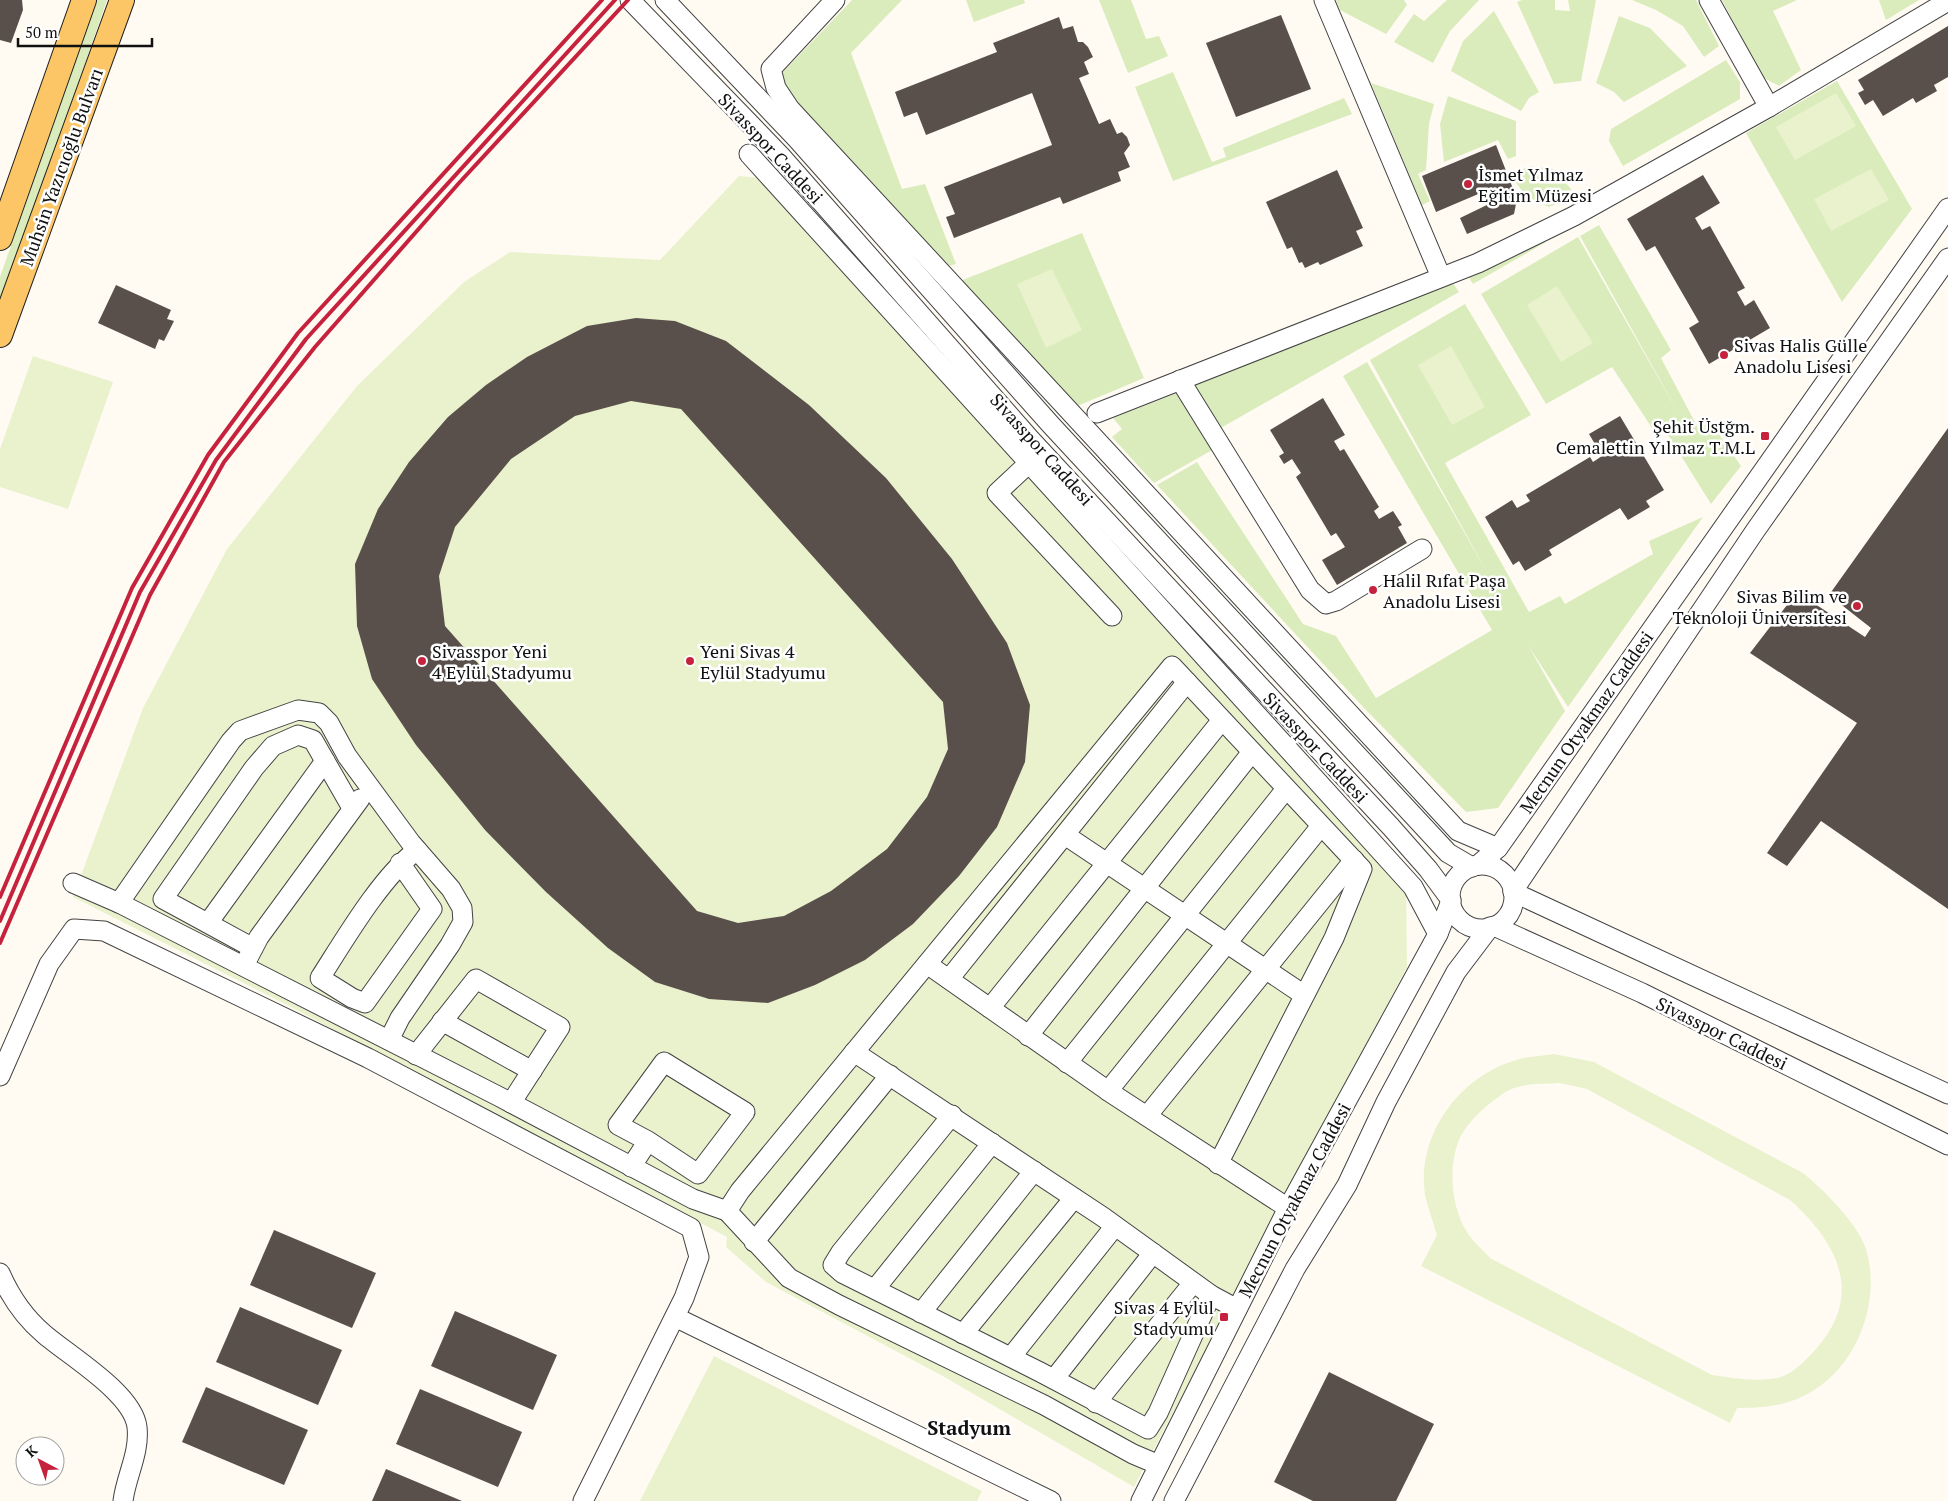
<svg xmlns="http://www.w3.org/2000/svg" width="1948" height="1501" viewBox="0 0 1948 1501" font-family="'PT Serif',serif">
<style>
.green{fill:#daecbb}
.pitch{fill:#eaf2cd;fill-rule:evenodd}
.building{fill:#59504c;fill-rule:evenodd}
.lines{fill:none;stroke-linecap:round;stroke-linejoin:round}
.minor-casing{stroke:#434343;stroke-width:21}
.major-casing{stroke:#212121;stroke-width:26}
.minor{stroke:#fff;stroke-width:19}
.major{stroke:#fcc666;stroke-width:24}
.rail{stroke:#c6223d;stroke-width:4}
.poi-dot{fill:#c6223d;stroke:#fff;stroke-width:2}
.labels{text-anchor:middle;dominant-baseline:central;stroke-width:5;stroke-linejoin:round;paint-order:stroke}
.street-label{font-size:18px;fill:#101010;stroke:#fff}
.poi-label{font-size:18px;fill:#101010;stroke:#fff;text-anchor:start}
.quarter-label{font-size:20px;font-weight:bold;fill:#101010;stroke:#fff}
</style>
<rect width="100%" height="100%" fill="#fffbf3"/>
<g class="green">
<polygon points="97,0 107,0 38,199 0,299 0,277"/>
<polygon points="852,0 902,0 851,53 902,189 925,184 956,264 945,267 784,95 783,72"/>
<polygon points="966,0 1024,0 1025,3 974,22"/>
<polygon points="1099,0 1131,0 1146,39 1159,36 1168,56 1128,73"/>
<polygon points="1336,0 1404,0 1407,5 1386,34 1340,10"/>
<polygon points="1447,0 1479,0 1450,31 1433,63 1394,42 1414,14 1424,21"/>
<polygon points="1522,0 1555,0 1555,10 1570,11 1568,0 1596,0 1581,81 1554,84 1517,2"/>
<polygon points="1632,0 1696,0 1719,46 1704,57 1683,26 1656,10"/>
<polygon points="1722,0 1797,0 1773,11 1801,70 1779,86 1762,77"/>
<polygon points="1879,0 1919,0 1886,20"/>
<polygon points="1494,11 1539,92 1529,98 1521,111 1451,71 1463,41"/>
<polygon points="1619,16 1650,28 1687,66 1624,102 1614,92 1596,83"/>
<polygon points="1726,60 1740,82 1740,99 1623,166 1609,141 1611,129"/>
<polygon points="1173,72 1212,162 1226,157 1223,148 1344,98 1352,114 1173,181 1135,87"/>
<polygon points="1837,81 1912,209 1842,302 1746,133"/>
<polygon points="1371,83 1434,104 1429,124 1426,170 1418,174 1430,201 1422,205"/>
<polygon points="1448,96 1516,121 1516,156 1508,159 1498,140 1444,162 1440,124"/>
<polygon points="1531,166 1553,169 1571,189 1567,198 1549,207 1526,196 1516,183 1517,171"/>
<polygon points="1599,225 1671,350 1661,358 1698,428 1711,423 1741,466 1711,504 1663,427 1654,431 1612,367 1546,404 1481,294 1578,237 1680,416 1580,236"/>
<polygon points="1082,233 1144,378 1075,407 960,281"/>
<polygon points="1543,237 1546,242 1473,284 1465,271"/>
<polygon points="1450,279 1459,292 1219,429 1191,380"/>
<polygon points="1465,304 1531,415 1445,463 1529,612 1560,596 1565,604 1653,554 1649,541 1703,517 1568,707 1528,645 1565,711 1498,808 1466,812 1365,709 1157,485 1197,462 1303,624 1336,636 1376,698 1492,630 1343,376 1367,362 1488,574 1370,360"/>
<polygon points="1180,392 1214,449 1154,483 1112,437 1122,429 1113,418"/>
</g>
<g class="pitch">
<polygon points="1836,93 1856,126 1795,160 1776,127"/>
<polygon points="1871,169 1889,200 1831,231 1814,199"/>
<polygon points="739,176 762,178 1406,882 1407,967 1134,1487 939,1374 766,1282 726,1247 727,1237 289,1006 73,897 143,708 227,549 357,386 464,282 510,252 660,260"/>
<polygon points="1052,269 1082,330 1046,348 1017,284"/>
<polygon points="1557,286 1593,343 1561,362 1527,305"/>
<polygon points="1451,346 1485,407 1452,425 1418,365"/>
<polygon points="33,356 113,382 68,509 0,487 0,449"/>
<path d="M 1554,1054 L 1594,1062 L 1803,1173 C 1824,1190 1858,1224 1866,1249 C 1883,1306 1853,1377 1797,1399 C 1777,1407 1758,1408 1737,1408 L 1730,1423 L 1421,1266 L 1437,1235 C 1433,1222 1428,1208 1425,1195 C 1416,1134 1461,1074 1520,1059 C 1530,1056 1543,1056 1554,1054 ZM 1560,1083 L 1587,1089 L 1790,1200 C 1837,1242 1865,1294 1816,1349 C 1807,1359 1791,1376 1777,1378 C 1755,1382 1733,1378 1712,1375 L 1490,1258 C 1483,1250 1473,1242 1467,1232 C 1451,1207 1448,1167 1459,1140 C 1468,1120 1490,1102 1507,1091 C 1522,1083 1543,1084 1560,1083 Z"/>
<polygon points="714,1356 982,1491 977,1501 640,1501"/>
</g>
<g class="building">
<polygon points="0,0 22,0 23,10 11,43 0,40"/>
<polygon points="1281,15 1311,89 1236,117 1206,43"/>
<polygon points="1059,17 1063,29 1073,26 1078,42 1083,42 1088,47 1093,57 1084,62 1089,74 1079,78 1099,124 1110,119 1117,134 1122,132 1127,137 1130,145 1124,153 1130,167 1118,172 1121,181 1063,204 1060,197 954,238 946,217 955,214 944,187 1052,145 1032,93 926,135 917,112 904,117 895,92 997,52 993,43"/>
<polygon points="1948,26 1948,77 1934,85 1937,91 1916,103 1913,98 1883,116 1873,100 1865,105 1858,93 1864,90 1858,80"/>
<polygon points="1496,145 1517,199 1514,214 1467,234 1460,218 1489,204 1483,192 1436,212 1422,176"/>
<polygon points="1337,170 1363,228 1356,231 1363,246 1320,265 1318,262 1305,268 1302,262 1299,263 1292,247 1287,249 1266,202"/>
<polygon points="1703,175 1720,203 1695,218 1702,230 1710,226 1745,288 1737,292 1745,306 1754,300 1770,328 1709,364 1689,328 1699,322 1655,246 1646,251 1627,219"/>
<polygon points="116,285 171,310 167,319 174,321 164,341 159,339 155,349 98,323"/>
<path d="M 636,318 L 675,321 L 726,341 L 809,405 L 886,478 L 952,559 L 1007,643 L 1030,705 L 1025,762 L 997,827 L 959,876 L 913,924 L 865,960 L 815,985 L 768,1003 L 709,999 L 655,982 L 608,948 L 546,892 L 485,830 L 416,745 L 372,679 L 357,626 L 355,564 L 378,509 L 409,462 L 448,417 L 486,385 L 527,357 L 587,326 ZM 631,401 L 681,409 L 943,702 L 948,749 L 927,797 L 887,849 L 831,891 L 784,916 L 738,923 L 697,911 L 445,626 L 439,576 L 455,527 L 511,459 L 575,416 Z"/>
<polygon points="1323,398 1345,435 1334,441 1340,451 1344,449 1379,507 1374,511 1379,519 1393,511 1402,525 1398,527 1407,543 1337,585 1322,560 1345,547 1336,533 1331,536 1296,477 1301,473 1292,459 1284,464 1279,456 1284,453 1270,430"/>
<polygon points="1620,416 1664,490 1646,501 1650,507 1628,520 1620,508 1549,550 1552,555 1525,571 1519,561 1513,565 1485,517 1512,500 1517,508 1530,501 1526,495 1590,457 1593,462 1602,456 1589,434"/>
<polygon points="1948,428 1948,909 1821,821 1787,866 1767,853 1857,723 1750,653 1797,592 1865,637 1871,628 1829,595"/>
<polygon points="274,1230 376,1273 352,1328 250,1285"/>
<polygon points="240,1307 342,1350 318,1405 216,1362"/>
<polygon points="455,1311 557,1355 533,1410 431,1366"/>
<polygon points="1329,1372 1434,1424 1396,1501 1313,1501 1274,1482"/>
<polygon points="206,1387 308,1430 284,1485 182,1442"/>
<polygon points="420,1389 522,1432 498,1487 396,1444"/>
<polygon points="386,1469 462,1501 372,1501"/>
</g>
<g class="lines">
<defs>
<g id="minor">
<polyline points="630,0 780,155 1031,440 1391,827 1428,869 1451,900"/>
<polyline points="665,0 797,139 1051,425 1448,853 1472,867"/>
<polyline points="835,0 771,69 776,88 790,109 1458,831 1498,848"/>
<polyline points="1324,0 1441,277"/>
<polyline points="1709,0 1769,107"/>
<polyline points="749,154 1413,887 1438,934"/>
<polyline points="1180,380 1310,590 1326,604 1336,601 1422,549"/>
<polyline points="1097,413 1478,263 1574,216 1769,107 1948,1"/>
<polyline points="1028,464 997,493 1112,616"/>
<polyline points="1065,835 1304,995"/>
<path d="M 400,863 L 432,909 L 365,1003 L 352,998 L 320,978 C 345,939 381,877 417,850"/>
<polyline points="1478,865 1498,848 1948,208"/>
<circle cx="1482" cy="897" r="32"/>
<polyline points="73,883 119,903 498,1096 693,1199 727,1211"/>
<polyline points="1513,891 1755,531 1948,258"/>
<polyline points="1513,892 1948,1094"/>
<polyline points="119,903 231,741 240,731 298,710 319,713 329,723 347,756 411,843 451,889 462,908 463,922 450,945 400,1018 389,1040"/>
<polyline points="208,923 325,761"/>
<polyline points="1494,926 1642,993 1948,1145"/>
<polyline points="253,948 163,899 254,768 273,746 298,735 313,740 352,808"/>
<polyline points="248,958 259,937 360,799"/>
<polyline points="927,964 1111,1093 1288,1208"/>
<polyline points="949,979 1187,682"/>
<polyline points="990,1008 1222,720"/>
<polyline points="442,1021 532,1071"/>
<polyline points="1028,1036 1252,752"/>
<polyline points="854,1052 1103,1217 1211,1295 1237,1309"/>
<polyline points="416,1055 476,979 560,1027 511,1103"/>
<polyline points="1067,1063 1286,789"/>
<polyline points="0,1076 49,964 74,929 104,931 368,1058 691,1228 699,1257 684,1298 583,1501"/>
<polyline points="1108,1091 1321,826"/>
<polyline points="952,1115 841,1252 833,1265 842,1273 1040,1372 1148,1429 1158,1413 1211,1295"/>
<polyline points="1147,1116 1354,860"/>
<polyline points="631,1167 648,1141 618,1125 664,1062 745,1112 698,1174 648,1141"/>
<polyline points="754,1242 890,1075"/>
<path d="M 0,1273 C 10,1296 25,1318 44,1334 C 68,1355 133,1393 137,1427 C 140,1453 126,1476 123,1501"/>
<polyline points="875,1289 992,1143"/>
<polyline points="921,1313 1034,1171"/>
<polyline points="675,1317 1051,1501"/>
<polyline points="963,1334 1074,1198"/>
<polyline points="1011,1357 1115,1226"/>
<polyline points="1054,1379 1153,1253"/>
<polyline points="1096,1403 1193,1283"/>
<polyline points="1159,1465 1133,1454 1044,1405 839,1305 789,1278 727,1211 740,1191 1172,666 1362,869 1334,938 1218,1164"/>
<polyline points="1141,1501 1288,1208 1438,934 1451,901"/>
<polyline points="1174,1501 1295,1269 1347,1185 1386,1102 1456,972 1490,927"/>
</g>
<g id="major">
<polyline points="0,238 84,0"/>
<polyline points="0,335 122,0"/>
</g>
</defs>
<use href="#minor" class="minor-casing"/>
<use href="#major" class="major-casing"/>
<use href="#minor" class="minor"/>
<use href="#major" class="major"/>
<g class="rail">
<polyline points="0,897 132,588 208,455 298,333 602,0"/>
<polyline points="0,921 140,592 216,460 306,339 615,0"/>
<polyline points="0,943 150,595 224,462 315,347 459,183 628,0"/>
</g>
</g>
<g class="poi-dot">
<circle cx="1468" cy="184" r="5"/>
<circle cx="1724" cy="355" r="5"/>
<rect x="1760" y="431" width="10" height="10" rx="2.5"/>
<circle cx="1373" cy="590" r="5"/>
<circle cx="1857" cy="606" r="5"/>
<circle cx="422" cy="661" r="5"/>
<circle cx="690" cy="661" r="5"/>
<rect x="1219" y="1312" width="10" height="10" rx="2.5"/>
</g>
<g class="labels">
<g class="street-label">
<text transform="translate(771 148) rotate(47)">Sivasspor Caddesi</text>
<text transform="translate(61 167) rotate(-70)">Muhsin Yazıcıoğlu Bulvarı</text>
<text transform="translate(1042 449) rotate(48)">Sivasspor Caddesi</text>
<text transform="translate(1586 722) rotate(-55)">Mecnun Otyakmaz Caddesi</text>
<text transform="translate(1316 747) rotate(47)">Sivasspor Caddesi</text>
<text transform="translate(1722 1033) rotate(26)">Sivasspor Caddesi</text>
<text transform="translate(1294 1200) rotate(-62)">Mecnun Otyakmaz Caddesi</text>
</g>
<g class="poi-label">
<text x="1478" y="174">İsmet Yılmaz<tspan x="1478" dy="21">Eğitim Müzesi</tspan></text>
<text x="1734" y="345">Sivas Halis Gülle<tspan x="1734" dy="21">Anadolu Lisesi</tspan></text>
<text x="1755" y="426" text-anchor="end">Şehit Üstğm.<tspan x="1755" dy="21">Cemalettin Yılmaz T.M.L</tspan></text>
<text x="1383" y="580">Halil Rıfat Paşa<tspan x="1383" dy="21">Anadolu Lisesi</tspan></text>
<text x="1847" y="596" text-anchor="end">Sivas Bilim ve<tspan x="1847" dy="21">Teknoloji Üniversitesi</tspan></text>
<text x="432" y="651">Sivasspor Yeni<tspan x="432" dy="21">4 Eylül Stadyumu</tspan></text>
<text x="700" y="651">Yeni Sivas 4<tspan x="700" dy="21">Eylül Stadyumu</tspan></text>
<text x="1214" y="1307" text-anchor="end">Sivas 4 Eylül<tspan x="1214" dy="21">Stadyumu</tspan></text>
</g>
<g class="quarter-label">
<text x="969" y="1427">Stadyum</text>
</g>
</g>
<g transform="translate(40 1461) rotate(319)"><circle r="24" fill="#ffffff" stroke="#9f9f9f"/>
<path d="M0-4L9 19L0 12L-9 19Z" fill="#c6223d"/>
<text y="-8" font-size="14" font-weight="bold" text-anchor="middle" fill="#101010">K</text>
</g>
<path d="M18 38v8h134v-8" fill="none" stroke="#101010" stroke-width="2.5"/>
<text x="25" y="38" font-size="15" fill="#101010" stroke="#ffffff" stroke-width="4" paint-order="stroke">50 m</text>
</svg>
